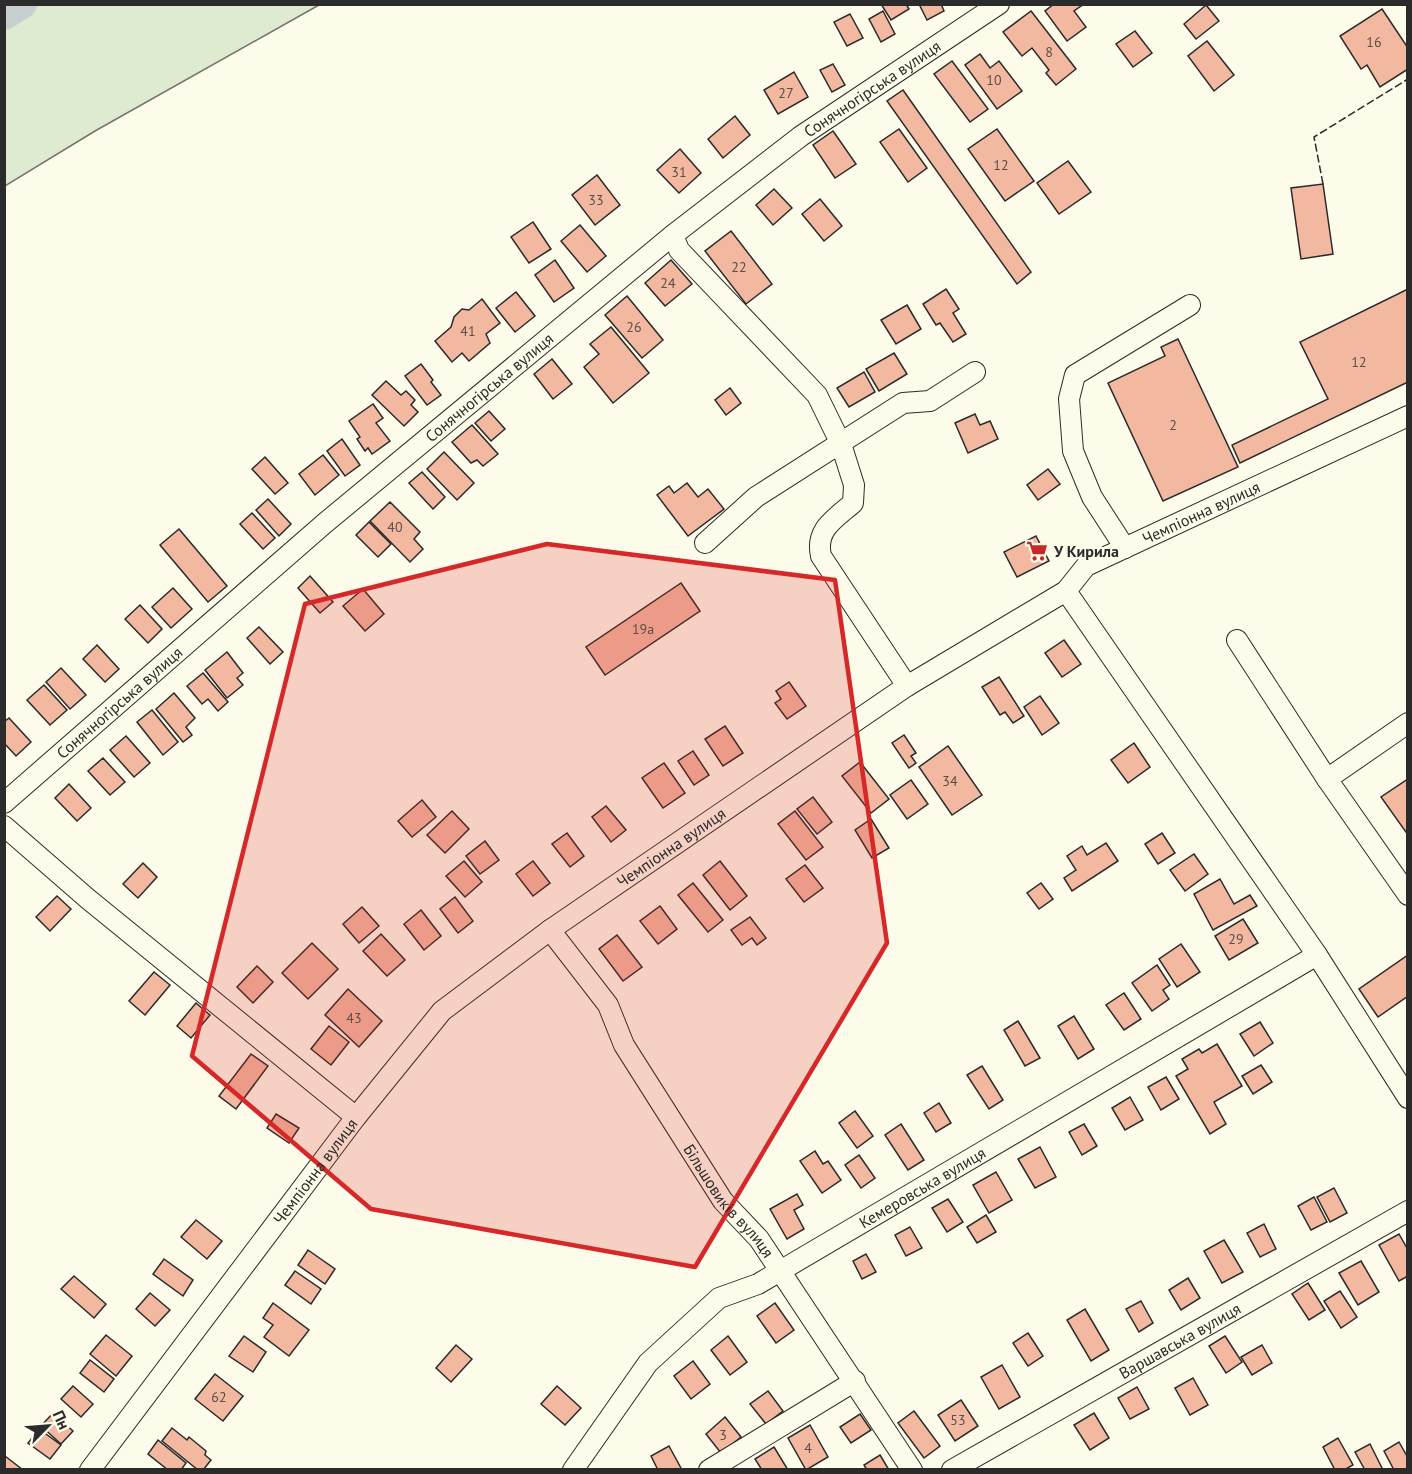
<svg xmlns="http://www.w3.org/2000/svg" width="1412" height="1474" viewBox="0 0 1412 1474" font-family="'PT Sans',sans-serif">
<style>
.green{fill:#deebd1;stroke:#74746e;stroke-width:1.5}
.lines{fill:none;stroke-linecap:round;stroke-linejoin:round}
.river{stroke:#c7d0d0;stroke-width:30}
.building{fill:#f2b8a0;stroke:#2b2b2b;stroke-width:1.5}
.minor-casing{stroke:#2b2b2b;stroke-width:22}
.minor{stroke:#fdfbea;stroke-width:20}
.fence{stroke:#2b2b2b;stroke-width:1.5;stroke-dasharray:8 3;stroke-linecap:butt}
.marked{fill:#d62828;fill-opacity:0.2;stroke:#d62828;stroke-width:4.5;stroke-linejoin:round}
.labels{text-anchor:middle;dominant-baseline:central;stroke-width:4.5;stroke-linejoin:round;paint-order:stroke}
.number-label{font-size:14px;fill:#5d4e48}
.street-label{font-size:16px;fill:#2b2b2b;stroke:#fdfbea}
.poi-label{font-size:16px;font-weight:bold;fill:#2b2b2b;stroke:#fdfbea;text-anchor:start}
</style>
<rect width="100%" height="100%" fill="#fdfbea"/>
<polygon class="green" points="9,4 319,4 319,5 95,131 5,186 4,7"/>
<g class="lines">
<polyline class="river" points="4,15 22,4"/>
</g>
<g class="building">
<polygon points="881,4 906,4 909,9 891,20"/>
<polygon points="919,4 941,4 944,11 927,20"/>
<polygon points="1054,4 1084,4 1074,11 1086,27 1067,41 1045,11"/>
<polygon points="1206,5 1219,21 1196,39 1184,24"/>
<polygon points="1382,9 1408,48 1408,69 1380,87 1367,65 1361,69 1340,36"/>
<polygon points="883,11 895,34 881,42 869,19"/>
<polygon points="1031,11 1076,69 1056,85 1046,73 1049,70 1032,48 1022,56 1003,32"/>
<polygon points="850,14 863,38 847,46 834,22"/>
<polygon points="1135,31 1152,53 1133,67 1116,44"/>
<polygon points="1207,41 1234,75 1214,91 1188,56"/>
<polygon points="980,54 990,68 999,61 1022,91 997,109 965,65"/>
<polygon points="952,61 988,109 970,122 934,74"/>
<polygon points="833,64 845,85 832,92 820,70"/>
<polygon points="794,72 808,97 778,114 764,90"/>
<polygon points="903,90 1031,272 1017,284 887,101"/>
<polygon points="735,116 750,135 723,158 708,139"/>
<polygon points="899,129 927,168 908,182 880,142"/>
<polygon points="997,129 1034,181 1005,201 968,149"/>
<polygon points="833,131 856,164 835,178 813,145"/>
<polygon points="680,149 701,173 679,193 657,170"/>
<polygon points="1068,161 1091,192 1059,214 1037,183"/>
<polygon points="597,175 620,205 595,225 572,195"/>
<polygon points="1323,184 1333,254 1301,259 1291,188"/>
<polygon points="774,189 792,208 773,225 756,205"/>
<polygon points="820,199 842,226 824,241 802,214"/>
<polygon points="533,222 551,249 529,263 511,237"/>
<polygon points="580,225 606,256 587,272 561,241"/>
<polygon points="731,231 772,284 746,304 705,251"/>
<polygon points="555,260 574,288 554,302 535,275"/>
<polygon points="671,260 692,284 665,306 645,283"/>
<polygon points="946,289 959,309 953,313 966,334 953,342 940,323 936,325 923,304"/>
<polygon points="1408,289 1408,382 1240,463 1232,445 1328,399 1300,342"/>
<polygon points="516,292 535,316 515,332 496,308"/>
<polygon points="627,296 663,340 642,358 605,315"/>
<polygon points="482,299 500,323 486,334 490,343 469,361 462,353 452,362 435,341 451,327 454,317 462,309 469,310"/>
<polygon points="907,305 921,329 896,344 881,320"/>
<polygon points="611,327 649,373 613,403 584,367 599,354 590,344"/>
<polygon points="1178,339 1238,467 1163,501 1108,383 1165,356 1161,347"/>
<polygon points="894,353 907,374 879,391 866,369"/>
<polygon points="552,359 572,384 553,399 534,374"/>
<polygon points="421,364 433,380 431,382 441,395 427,405 405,376"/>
<polygon points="864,372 875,392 849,407 837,388"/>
<polygon points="386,381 401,395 406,391 415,400 411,405 418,412 404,426 372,395"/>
<polygon points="730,388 741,403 726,415 715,400"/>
<polygon points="373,404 383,418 376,423 390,441 372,454 368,448 365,451 357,439 360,437 349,421"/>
<polygon points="489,411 505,429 491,441 475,423"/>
<polygon points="975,414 980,425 990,421 998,439 968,453 955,423"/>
<polygon points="472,425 498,454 483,466 477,460 471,463 452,442"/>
<polygon points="342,439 360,465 345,476 327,451"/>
<polygon points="444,452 474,483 457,500 427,469"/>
<polygon points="323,455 339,475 315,495 299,474"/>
<polygon points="265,457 288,483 275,494 252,469"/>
<polygon points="1048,469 1060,484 1038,500 1027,485"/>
<polygon points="422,472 445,497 433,509 409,483"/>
<polygon points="687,483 698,497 708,489 724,509 688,536 657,495 669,486 674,493"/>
<polygon points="268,499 291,524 279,536 256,510"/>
<polygon points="390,502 420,532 414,539 423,549 410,562 370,521"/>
<polygon points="252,513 275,538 263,549 240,524"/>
<polygon points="369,522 391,544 378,557 356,535"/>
<polygon points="179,529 227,586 208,602 160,545"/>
<polygon points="1036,536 1049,561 1017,577 1004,552"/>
<polygon points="310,576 333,602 320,613 298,588"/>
<polygon points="681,583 700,611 605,675 586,647"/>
<polygon points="173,588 192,609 171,628 152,607"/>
<polygon points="363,589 384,614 365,631 343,606"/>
<polygon points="140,605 162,629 148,643 125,619"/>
<polygon points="259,627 283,652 270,664 247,638"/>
<polygon points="1064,640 1081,664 1062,677 1045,653"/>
<polygon points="97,645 119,669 105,682 83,659"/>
<polygon points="227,652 243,673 237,678 243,685 227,698 205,670"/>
<polygon points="61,668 86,695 70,709 46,682"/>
<polygon points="203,673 228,702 218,711 208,699 202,704 187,686"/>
<polygon points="999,677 1024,716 1013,723 1005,712 1000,715 982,687"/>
<polygon points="789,682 806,706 787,719 775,703 781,699 776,691"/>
<polygon points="44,685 67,710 50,725 27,700"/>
<polygon points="174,693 195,718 186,727 192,735 183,742 156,709"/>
<polygon points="1040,696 1059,723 1042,735 1024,707"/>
<polygon points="152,710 178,742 163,755 137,722"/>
<polygon points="9,718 31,742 16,756 4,743 4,722"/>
<polygon points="725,726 743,753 723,766 705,739"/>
<polygon points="904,735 916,753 911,756 916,763 909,768 892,743"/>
<polygon points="126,736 150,763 134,777 110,750"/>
<polygon points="1134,743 1150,767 1128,783 1111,760"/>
<polygon points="948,746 982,795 952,815 919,767"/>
<polygon points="693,751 709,775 694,785 678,761"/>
<polygon points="103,758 125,782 110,795 88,771"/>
<polygon points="860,762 889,799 871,813 842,776"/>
<polygon points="664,763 685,793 663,808 642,778"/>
<polygon points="1408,779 1408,835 1381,797"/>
<polygon points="911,780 928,804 907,819 890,795"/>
<polygon points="69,784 91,808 77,821 55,798"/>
<polygon points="813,797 832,822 817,834 797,809"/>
<polygon points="422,800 436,817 412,837 398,821"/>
<polygon points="606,806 626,830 611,842 592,817"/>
<polygon points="452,811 469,829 445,853 427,835"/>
<polygon points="795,811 823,847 806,860 778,824"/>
<polygon points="871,819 889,848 872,858 855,830"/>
<polygon points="567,833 584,856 570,867 552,844"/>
<polygon points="1162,833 1175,853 1158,864 1145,844"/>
<polygon points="485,841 499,860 480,874 466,856"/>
<polygon points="1106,843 1118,861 1072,891 1064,878 1076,870 1067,856 1082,846 1087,855"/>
<polygon points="1194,854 1208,874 1185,891 1170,870"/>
<polygon points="464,861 482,882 465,897 446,876"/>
<polygon points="533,861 550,883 533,896 516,874"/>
<polygon points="720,861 747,896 730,910 703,875"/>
<polygon points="143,863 157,877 138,898 123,884"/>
<polygon points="805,865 823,888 804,902 786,879"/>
<polygon points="1220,879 1234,904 1250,895 1257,906 1213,930 1194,894"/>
<polygon points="693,883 723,920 708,932 678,895"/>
<polygon points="1041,883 1053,899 1039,909 1027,893"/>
<polygon points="57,896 71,909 50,931 36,917"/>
<polygon points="455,897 473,921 458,933 440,909"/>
<polygon points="660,906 677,929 658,944 640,921"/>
<polygon points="362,907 379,926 359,943 343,924"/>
<polygon points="421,910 441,936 424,950 404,924"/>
<polygon points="750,917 766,938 757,945 752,938 742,945 731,930"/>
<polygon points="1243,919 1258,943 1229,960 1215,936"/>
<polygon points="381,934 405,960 387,976 363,951"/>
<polygon points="617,935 642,967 623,981 599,949"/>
<polygon points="312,943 338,969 308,999 282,973"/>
<polygon points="1181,944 1200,972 1177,987 1159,959"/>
<polygon points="1408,955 1408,996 1378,1017 1359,989"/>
<polygon points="1157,965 1170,985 1163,990 1169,999 1152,1011 1132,983"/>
<polygon points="257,966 273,982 253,1003 237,987"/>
<polygon points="154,972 170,985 145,1015 129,1001"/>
<polygon points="348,989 382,1021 359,1047 325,1015"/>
<polygon points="1124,993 1141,1019 1124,1030 1106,1005"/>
<polygon points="196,1003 210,1015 191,1038 177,1026"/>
<polygon points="1074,1016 1094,1049 1078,1059 1058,1026"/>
<polygon points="1018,1021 1040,1058 1025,1066 1004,1030"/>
<polygon points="1260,1022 1273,1043 1254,1056 1240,1034"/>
<polygon points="329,1026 349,1042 331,1065 311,1049"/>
<polygon points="1217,1044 1242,1086 1214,1102 1226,1124 1210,1134 1176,1076 1188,1069 1182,1059 1199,1049 1202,1053"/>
<polygon points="251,1054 268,1066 236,1109 219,1096"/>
<polygon points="1261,1065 1272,1082 1253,1094 1242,1076"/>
<polygon points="982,1066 1003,1100 989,1109 967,1075"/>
<polygon points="1166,1077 1179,1099 1161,1110 1148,1087"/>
<polygon points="1130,1097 1143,1120 1125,1130 1112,1108"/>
<polygon points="939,1103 951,1123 936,1132 924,1113"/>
<polygon points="855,1111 873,1136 857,1148 839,1123"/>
<polygon points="276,1114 299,1128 289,1143 267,1128"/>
<polygon points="901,1124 924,1160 908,1170 885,1135"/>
<polygon points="1084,1124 1097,1146 1082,1155 1069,1132"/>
<polygon points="1040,1147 1056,1177 1035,1188 1018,1159"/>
<polygon points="815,1151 823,1164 828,1161 841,1180 822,1193 800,1161"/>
<polygon points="859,1155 875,1178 861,1188 845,1165"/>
<polygon points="996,1172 1012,1200 989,1213 973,1185"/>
<polygon points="1334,1188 1347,1213 1330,1222 1317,1197"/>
<polygon points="797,1194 803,1205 794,1210 804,1229 787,1239 770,1209"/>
<polygon points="1314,1197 1327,1222 1311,1230 1298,1206"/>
<polygon points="948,1199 963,1222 947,1232 932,1208"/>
<polygon points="986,1215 996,1232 977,1243 967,1227"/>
<polygon points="196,1220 222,1241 207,1259 181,1237"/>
<polygon points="1264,1224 1276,1249 1260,1257 1247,1233"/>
<polygon points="910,1227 922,1248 906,1256 895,1235"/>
<polygon points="1399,1234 1408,1250 1408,1276 1399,1281 1379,1245"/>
<polygon points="1224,1240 1243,1272 1222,1283 1204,1251"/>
<polygon points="308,1250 335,1269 325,1284 298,1265"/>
<polygon points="866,1254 876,1272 862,1279 853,1261"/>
<polygon points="164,1259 193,1280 183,1296 153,1274"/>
<polygon points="1361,1261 1379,1292 1358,1305 1339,1273"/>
<polygon points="295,1271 321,1289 311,1304 285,1285"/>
<polygon points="74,1276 106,1304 94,1318 61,1289"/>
<polygon points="1188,1278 1200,1298 1181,1310 1169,1290"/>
<polygon points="1308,1283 1325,1310 1309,1320 1292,1294"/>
<polygon points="1340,1291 1357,1317 1341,1328 1324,1301"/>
<polygon points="150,1293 170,1310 155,1326 136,1309"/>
<polygon points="1141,1301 1153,1323 1139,1332 1126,1309"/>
<polygon points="273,1303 309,1330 289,1356 264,1337 273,1325 263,1318"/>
<polygon points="775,1303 794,1330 776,1343 757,1316"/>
<polygon points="1085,1309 1109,1350 1091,1361 1067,1320"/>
<polygon points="1028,1333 1043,1356 1028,1366 1013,1343"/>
<polygon points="106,1335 132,1356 116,1376 90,1354"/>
<polygon points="244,1336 266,1352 253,1372 229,1356"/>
<polygon points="728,1336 747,1362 730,1375 711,1350"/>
<polygon points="1225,1336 1242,1362 1226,1373 1209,1346"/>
<polygon points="456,1345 472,1359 451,1382 436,1368"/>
<polygon points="1262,1345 1272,1363 1252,1375 1241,1357"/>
<polygon points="90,1360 114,1379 104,1392 80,1373"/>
<polygon points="693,1361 710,1384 691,1399 674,1376"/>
<polygon points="1002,1365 1020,1397 999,1409 981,1377"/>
<polygon points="215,1374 243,1396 223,1421 195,1399"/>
<polygon points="1193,1378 1208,1405 1190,1415 1175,1388"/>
<polygon points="73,1386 93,1404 81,1417 61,1399"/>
<polygon points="557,1386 581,1408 565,1425 541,1404"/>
<polygon points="1137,1387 1149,1409 1130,1419 1118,1398"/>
<polygon points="768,1391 783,1411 766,1424 750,1404"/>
<polygon points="961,1400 978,1426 955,1441 938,1415"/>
<polygon points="914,1411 940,1446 924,1458 898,1423"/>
<polygon points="53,1413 73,1431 61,1444 41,1426"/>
<polygon points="1094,1413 1109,1438 1090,1450 1074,1425"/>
<polygon points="860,1414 871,1430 851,1443 840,1427"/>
<polygon points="725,1417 741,1437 721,1453 706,1434"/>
<polygon points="810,1425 828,1457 806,1470 788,1438"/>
<polygon points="172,1428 187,1440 189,1437 206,1451 205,1455 211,1460 203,1470 198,1470 162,1441"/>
<polygon points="39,1429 61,1445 50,1459 28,1443"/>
<polygon points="1338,1438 1353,1465 1344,1470 1335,1470 1323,1447"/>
<polygon points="158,1440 186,1463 181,1470 168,1470 148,1454"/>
<polygon points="1399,1442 1408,1458 1408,1470 1394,1470 1384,1451"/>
<polygon points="1370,1444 1382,1468 1379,1470 1365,1470 1355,1452"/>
<polygon points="669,1446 682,1470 658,1470 651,1456"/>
<polygon points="774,1447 788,1470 762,1470 755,1459"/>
<polygon points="880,1455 889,1470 867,1470 864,1465"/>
<polygon points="5,1456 23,1470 4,1470"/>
</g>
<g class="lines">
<defs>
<g id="minor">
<path d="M 673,235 L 679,250 L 817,395 L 841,444 L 854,485 L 853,503 C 835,519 815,529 821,556 L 907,686"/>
<polyline points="705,543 756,497 903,403 930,401 975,372"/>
<polyline points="1125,548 1092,497 1073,451 1069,399 1075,375 1190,305"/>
<polyline points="1066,591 1317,955 1408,1098"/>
<polyline points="1237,640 1327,779 1408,895"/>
<polyline points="1327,779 1408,723"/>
<path id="s1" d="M 4,803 L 325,523 L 673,235 L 801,136 L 999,4"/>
<polyline points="4,826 88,899 356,1117"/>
<path id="s2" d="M 550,930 L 608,1005 L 624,1045 L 723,1201 L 759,1239 L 912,1470"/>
<path id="s3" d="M 90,1470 L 356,1117 L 442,1011 L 550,930 L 907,686 L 1066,591 L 1086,566 L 1408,416"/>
<path id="s4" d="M 573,1470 L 648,1363 L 719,1298 L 758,1284 L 1317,955"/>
<polyline points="709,1470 855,1381"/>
<path id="s5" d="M 952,1470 L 1408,1211"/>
</g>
</defs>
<use href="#minor" class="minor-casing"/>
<use href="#minor" class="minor"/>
<polyline class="fence" points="1323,184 1314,137 1408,79"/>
</g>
<path class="marked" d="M 547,544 L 835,580 L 887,943 L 695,1267 L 371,1209 L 192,1056 L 305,604 Z"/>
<defs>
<symbol id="supermarket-bare" viewBox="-9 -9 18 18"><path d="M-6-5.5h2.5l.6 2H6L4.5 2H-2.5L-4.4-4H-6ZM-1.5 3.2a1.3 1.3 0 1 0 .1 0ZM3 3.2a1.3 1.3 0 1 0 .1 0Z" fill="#c62828" stroke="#fdfbea" stroke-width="2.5" paint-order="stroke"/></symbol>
</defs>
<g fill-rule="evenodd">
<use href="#supermarket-bare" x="1022" y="536" width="30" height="30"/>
</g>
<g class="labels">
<g class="number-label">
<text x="1374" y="42">16</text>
<text x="1049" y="52">8</text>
<text x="994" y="80">10</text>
<text x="786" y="93">27</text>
<text x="1001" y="165">12</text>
<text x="679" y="172">31</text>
<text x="596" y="200">33</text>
<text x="739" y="267">22</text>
<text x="668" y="283">24</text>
<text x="634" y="327">26</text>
<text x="468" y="331">41</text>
<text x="1359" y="362">12</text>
<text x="1173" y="425">2</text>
<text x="395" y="527">40</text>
<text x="643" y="629">19а</text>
<text x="950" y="781">34</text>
<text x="1236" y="939">29</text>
<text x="354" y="1018">43</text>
<text x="219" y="1397">62</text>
<text x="958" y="1420">53</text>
<text x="723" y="1435">3</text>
<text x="808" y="1448">4</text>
</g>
<g class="street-label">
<text stroke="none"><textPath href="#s1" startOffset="1125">Сонячногірська вулиця</textPath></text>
<text stroke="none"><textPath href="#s1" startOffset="639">Сонячногірська вулиця</textPath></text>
<text stroke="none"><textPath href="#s3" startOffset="1490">Чемпіонна вулиця</textPath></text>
<text stroke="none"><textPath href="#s1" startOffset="153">Сонячногірська вулиця</textPath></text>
<text stroke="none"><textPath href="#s3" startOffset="860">Чемпіонна вулиця</textPath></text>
<text stroke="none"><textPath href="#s3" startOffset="374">Чемпіонна вулиця</textPath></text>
<text stroke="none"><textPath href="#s4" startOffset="459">Кемеровська вулиця</textPath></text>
<text stroke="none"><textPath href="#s2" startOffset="326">Більшовиків вулиця</textPath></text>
<text stroke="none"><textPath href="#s5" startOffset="262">Варшавська вулиця</textPath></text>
</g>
<g class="poi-label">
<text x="1054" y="551">У Кирила</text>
</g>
</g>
<rect width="1412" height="1474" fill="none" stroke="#2b2b2b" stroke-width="12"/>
<g transform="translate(48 1426) rotate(65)" stroke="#fdfbea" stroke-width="4.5" paint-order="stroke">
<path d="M0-4.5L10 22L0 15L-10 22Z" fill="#2b2b2b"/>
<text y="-9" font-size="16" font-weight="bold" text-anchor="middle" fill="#2b2b2b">Пн</text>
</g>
</svg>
